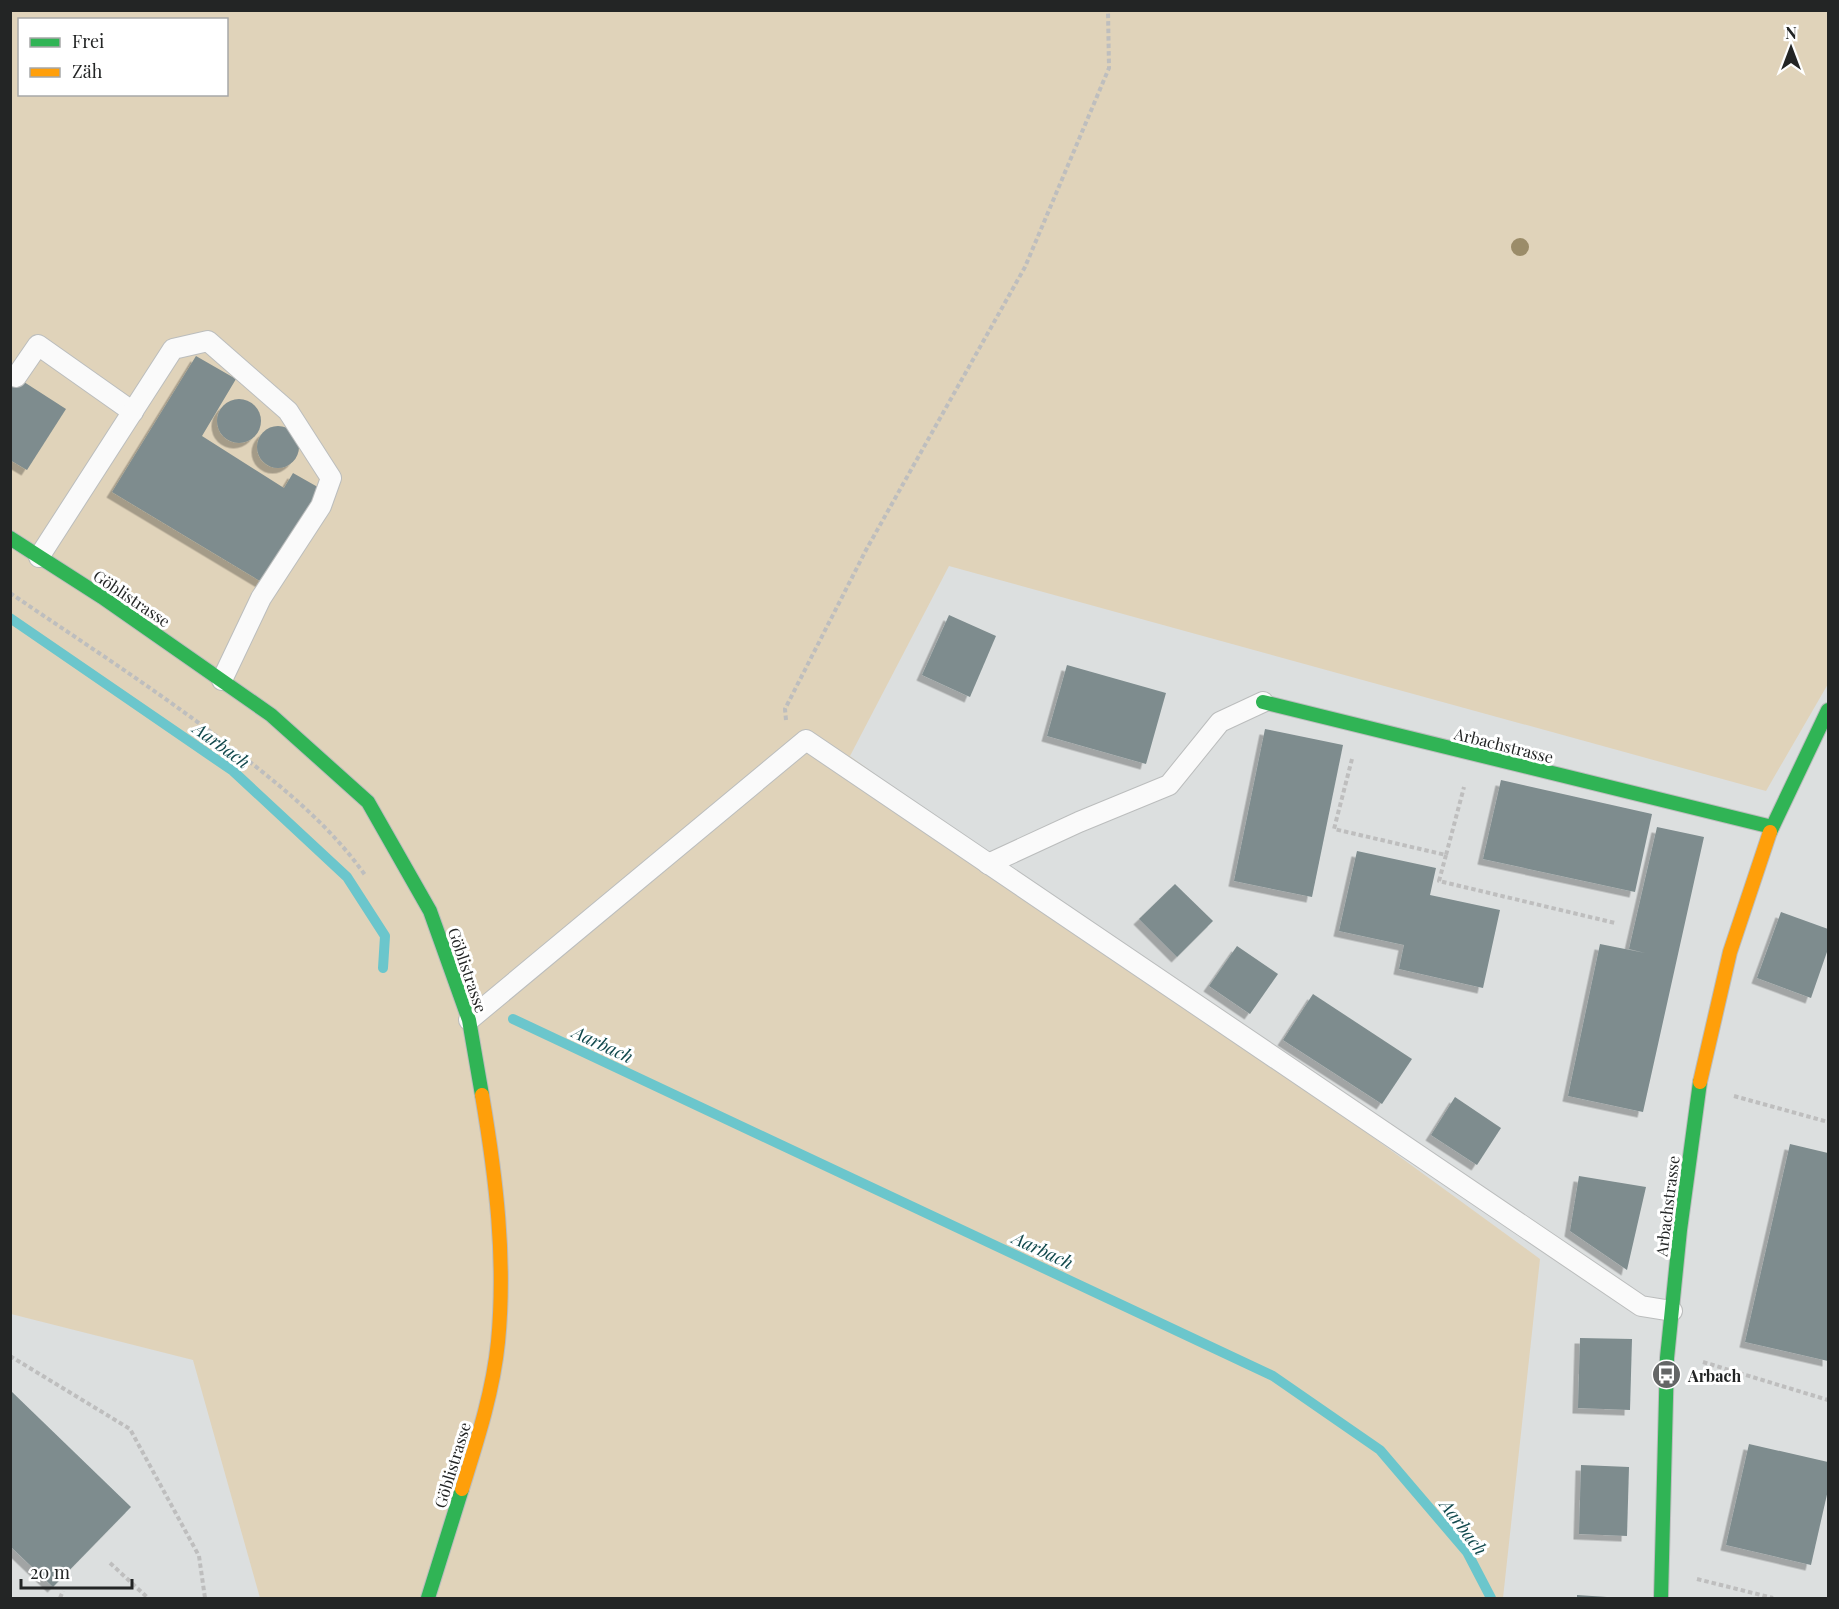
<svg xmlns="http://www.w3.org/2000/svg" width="1839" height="1609" viewBox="0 0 1839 1609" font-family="'Playfair Display',serif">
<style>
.green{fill:#e0d3ba;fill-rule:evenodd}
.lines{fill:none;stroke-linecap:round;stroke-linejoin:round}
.stream{stroke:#6bc6cc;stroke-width:10}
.building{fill:#7e8c8e;filter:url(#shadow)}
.lane-casing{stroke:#bbbdbd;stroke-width:22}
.fast-casing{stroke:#bbbdbd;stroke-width:16}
.slow-casing{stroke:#bbbdbd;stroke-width:16}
.path{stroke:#bebebe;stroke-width:4;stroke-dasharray:4.5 3;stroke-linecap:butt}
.lane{stroke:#fafafa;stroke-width:20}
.fast{stroke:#30b455;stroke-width:14}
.slow{stroke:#ff9f0a;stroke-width:14}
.tree{fill:#9b8c69}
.labels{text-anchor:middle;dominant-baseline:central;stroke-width:6;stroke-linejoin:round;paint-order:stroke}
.street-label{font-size:16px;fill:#232525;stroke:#fff}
.poi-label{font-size:16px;font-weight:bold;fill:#232525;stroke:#fff;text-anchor:start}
.water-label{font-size:18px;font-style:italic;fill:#10484c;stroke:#fff}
</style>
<defs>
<filter id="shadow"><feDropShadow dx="-5.5" dy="5.5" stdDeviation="0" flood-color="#0004"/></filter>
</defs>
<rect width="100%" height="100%" fill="#dcdfdf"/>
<path class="green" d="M 10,11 L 1828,11 L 1828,684 L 1766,791 L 949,566 L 850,756 L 1540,1259 L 1503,1598 L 260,1598 L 193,1360 L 11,1314 ZM 20,20 L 226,20 L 226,94 L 20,94 Z"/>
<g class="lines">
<g class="stream">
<polyline points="10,618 233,771 347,877 385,936 383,968"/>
<polyline points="513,1019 1273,1376 1380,1450 1467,1552 1491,1598"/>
</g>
</g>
<g class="building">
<polygon points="196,356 236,379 202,436 284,488 293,473 323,490 265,584 112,492"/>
<polygon points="10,373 66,409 27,470 10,460"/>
<circle cx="239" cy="421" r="22"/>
<circle cx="278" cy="447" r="21"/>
<polygon points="949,615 996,636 970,697 922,675"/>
<polygon points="1067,665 1166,693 1146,764 1047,736"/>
<polygon points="1265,729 1343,745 1312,897 1234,881"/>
<polygon points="1501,780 1652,814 1635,892 1483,859"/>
<polygon points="1657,827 1704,837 1643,1112 1568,1096 1600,944 1645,953 1629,949"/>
<polygon points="1357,851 1436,868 1430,895 1500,910 1483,988 1399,969 1404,945 1339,931"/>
<polygon points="1175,884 1213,921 1177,957 1139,919"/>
<polygon points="1781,912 1828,929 1828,949 1811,998 1757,978"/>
<polygon points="1237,946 1278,974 1250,1014 1209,986"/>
<polygon points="1313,994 1412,1059 1382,1104 1283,1040"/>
<polygon points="1455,1097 1501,1128 1477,1165 1431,1135"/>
<polygon points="1790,1144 1828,1153 1828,1361 1745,1342"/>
<polygon points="1579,1176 1646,1187 1627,1270 1570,1231"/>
<polygon points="1580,1338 1632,1339 1630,1410 1578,1408"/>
<polygon points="10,1390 131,1507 53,1587 10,1546"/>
<polygon points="1749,1444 1828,1462 1828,1490 1811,1565 1726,1545"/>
<polygon points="1581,1465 1629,1467 1627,1536 1579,1534"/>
<polygon points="1577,1595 1607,1597 1607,1598 1577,1598"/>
</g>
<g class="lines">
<defs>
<g id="lane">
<polyline points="16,377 38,345 133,412"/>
<polyline points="39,557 173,349 208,341 288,411 331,478 321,506 261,598 222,680"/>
<polyline points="988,864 1079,822 1169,785 1220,722 1263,702"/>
<polyline points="469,1020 806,740 1641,1306 1672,1311"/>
</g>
<g id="fast">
<polyline points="10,538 102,597 271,715 368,802 430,911 469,1020 482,1095"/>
<polyline points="1263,702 1772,827"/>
<polyline points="1770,832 1828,710"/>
<polyline points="428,1598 462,1489"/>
<polyline points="1661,1598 1667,1358 1680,1230 1700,1082"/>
</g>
<g id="slow">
<polyline points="1700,1082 1730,952 1770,832"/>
<path d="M 462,1489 C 477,1441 493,1392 498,1342 C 506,1259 496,1177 482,1095"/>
</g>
</defs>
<use href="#lane" class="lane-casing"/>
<use href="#fast" class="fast-casing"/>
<use href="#slow" class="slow-casing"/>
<g class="path">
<path d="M 10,593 C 88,646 167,697 241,755 C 286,790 332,828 365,875"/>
<polyline points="786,720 785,709 866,550 1025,267 1109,68 1108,10"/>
<polyline points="1352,759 1334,829 1446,855 1464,787"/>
<polyline points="1446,855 1439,881 1615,923"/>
<polyline points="1734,1096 1828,1122"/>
<polyline points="10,1356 130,1429 199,1556 205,1598"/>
<polyline points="1703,1362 1828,1400"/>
<polyline points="110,1563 148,1598"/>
<polyline points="1697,1579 1773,1598"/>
<polyline points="60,1598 63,1591"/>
</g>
<use href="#lane" class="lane"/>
<use href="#fast" class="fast"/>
<use href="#slow" class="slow"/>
</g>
<circle class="tree" cx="1520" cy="247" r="9"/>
<defs>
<symbol id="bus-disc" viewBox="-11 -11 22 22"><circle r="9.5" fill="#646666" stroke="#fff"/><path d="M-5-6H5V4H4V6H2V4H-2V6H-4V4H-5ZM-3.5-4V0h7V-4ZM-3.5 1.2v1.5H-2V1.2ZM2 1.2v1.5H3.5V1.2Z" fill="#fff"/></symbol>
</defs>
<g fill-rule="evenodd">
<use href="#bus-disc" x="1650" y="1358" width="33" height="33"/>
</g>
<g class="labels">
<g class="street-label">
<text transform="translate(132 598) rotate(34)">Göblistrasse</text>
<text transform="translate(1504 745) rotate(14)">Arbachstrasse</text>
<text transform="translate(468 970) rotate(71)">Göblistrasse</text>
<text transform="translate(1667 1206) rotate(-83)">Arbachstrasse</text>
<text transform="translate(452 1465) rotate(-73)">Göblistrasse</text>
</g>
<g class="poi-label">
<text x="1688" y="1375">Arbach</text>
</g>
<g class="water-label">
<text transform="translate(222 745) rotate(36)">Aarbach</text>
<text transform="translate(603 1044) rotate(25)">Aarbach</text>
<text transform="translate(1043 1250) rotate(25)">Aarbach</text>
<text transform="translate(1464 1527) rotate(53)">Aarbach</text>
</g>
</g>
<rect width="1839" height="1609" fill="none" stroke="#232525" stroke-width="24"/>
<rect x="18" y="18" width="210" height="78" fill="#ffffff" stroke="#a7a8a8" stroke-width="1.5"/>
<rect x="30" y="38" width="30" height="9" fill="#30b455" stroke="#a7a8a8" stroke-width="1.5"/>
<text x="72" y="48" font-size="18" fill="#232525">Frei</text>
<rect x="30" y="68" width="30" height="9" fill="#ff9f0a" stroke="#a7a8a8" stroke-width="1.5"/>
<text x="72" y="78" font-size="18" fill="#232525">Zäh</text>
<g transform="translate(1791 48)" stroke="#ffffff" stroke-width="4.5" paint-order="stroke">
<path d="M0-4.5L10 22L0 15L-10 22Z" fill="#232525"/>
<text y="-9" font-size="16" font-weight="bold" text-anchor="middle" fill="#232525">N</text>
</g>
<path d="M21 1579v9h111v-9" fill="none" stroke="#232525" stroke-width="3"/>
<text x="30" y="1579" font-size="18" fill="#232525" stroke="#ffffff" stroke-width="4.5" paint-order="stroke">20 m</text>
</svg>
